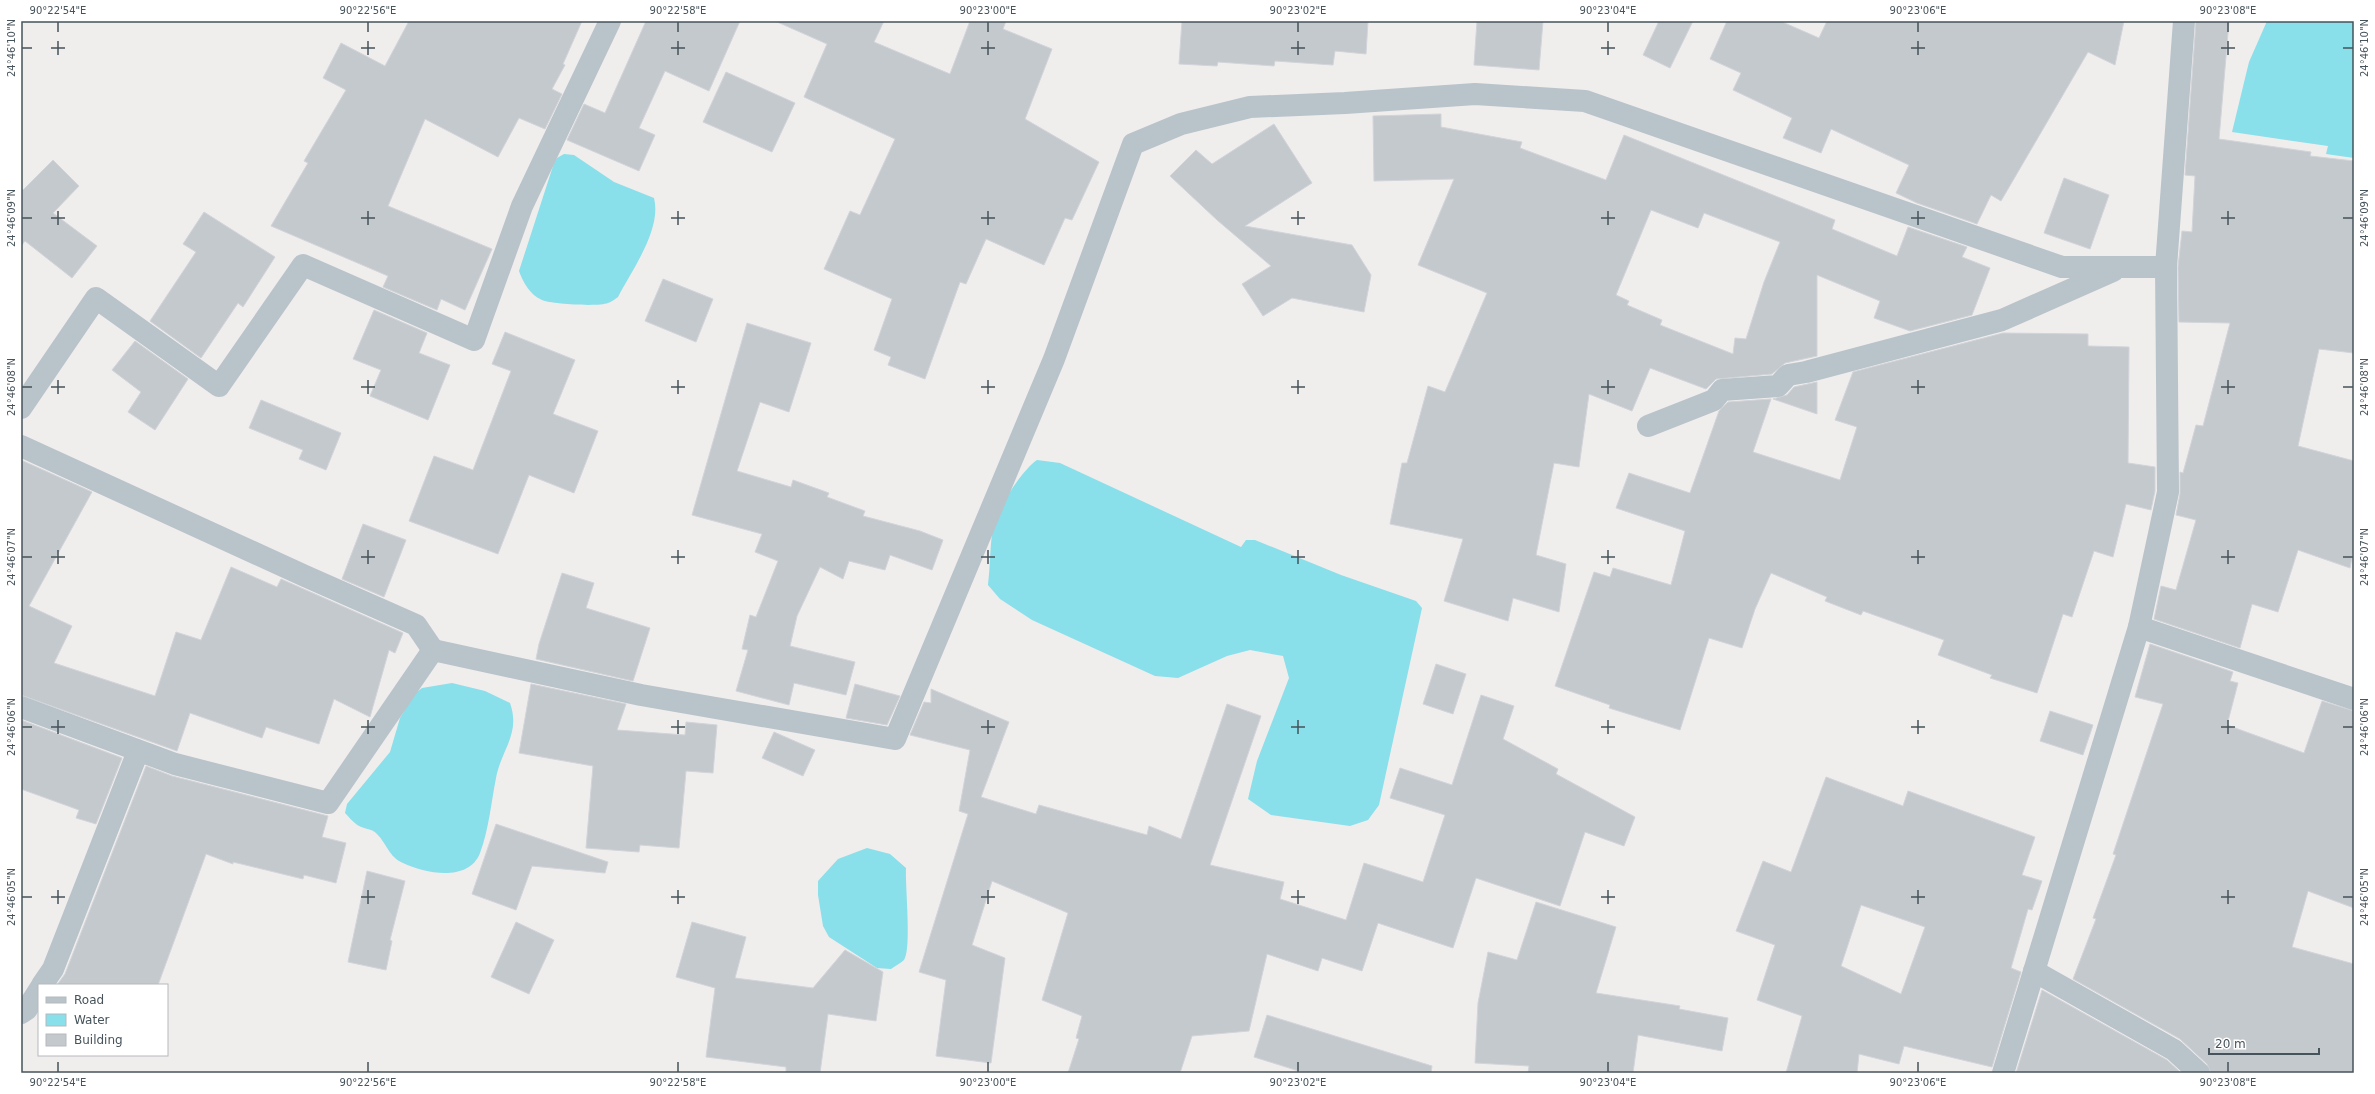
<svg xmlns="http://www.w3.org/2000/svg" width="2375" height="1094" viewBox="0 0 2375 1094" font-family="'DejaVu Sans',sans-serif">
<style>
.water{fill:#89dfea}
.building{fill:#c4c9cd;stroke:#d1d4d9;fill-rule:evenodd}
.lines{fill:none;stroke-linecap:round;stroke-linejoin:round}
.minor{stroke:#b9c3ca;stroke-width:22}
.ticks{fill:none;stroke:#46535a;stroke-width:1.5}
.neatline{fill:none;stroke:#46535a;stroke-width:1.5}
.ticks-label{font-size:10px;text-anchor:middle;fill:#46535a}
</style>
<rect width="100%" height="100%" fill="#f0eded"/>
<g class="water">
<polygon points="2267,21 2354,21 2354,158 2326,154 2328,146 2232,132 2249,62"/>
<path d="M 564,154 L 574,155 L 614,182 L 654,198 C 662,229 632,270 618,297 C 615,299 611,302 608,303 C 598,307 551,304 542,300 C 530,295 523,282 519,271 L 554,163 L 557,158 Z"/>
<path d="M 1037,460 L 1060,463 L 1241,547 L 1246,540 L 1255,540 L 1341,575 L 1416,601 L 1422,608 L 1379,805 L 1368,820 L 1350,826 L 1271,815 L 1248,799 L 1257,761 L 1289,678 L 1283,656 L 1250,650 L 1227,656 L 1178,678 L 1155,676 L 1032,620 L 1000,599 L 988,585 C 990,568 990,550 992,533 C 995,512 1020,472 1037,460 Z"/>
<path d="M 452,683 L 485,691 L 510,703 C 521,734 501,750 496,778 C 491,803 489,829 480,853 C 469,882 426,874 403,863 C 389,857 387,844 377,834 C 372,828 361,829 356,824 C 352,821 349,817 345,813 L 347,804 L 390,752 L 400,718 L 414,694 L 422,688 Z"/>
<path d="M 867,848 L 890,854 L 906,868 C 905,885 912,950 904,960 C 901,963 895,966 891,969 L 877,968 L 829,937 L 823,926 L 818,895 L 818,881 L 838,859 Z"/>
</g>
<g class="building">
<polygon points="409,21 582,21 563,64 565,65 552,89 562,94 545,129 519,118 498,157 425,119 388,206 492,249 465,310 441,299 437,310 383,287 388,276 271,226 308,163 304,161 346,90 323,78 341,43 385,66"/>
<polygon points="646,21 740,21 709,91 665,71 639,128 655,135 639,171 567,140 584,104 605,113"/>
<polygon points="775,21 884,21 874,42 950,74 970,21 1006,21 1003,29 1052,49 1025,119 1099,162 1072,220 1065,218 1044,265 986,239 966,284 960,282 925,379 888,365 891,357 874,350 892,299 824,269 850,211 860,215 895,139 804,97 827,44"/>
<polygon points="1182,21 1368,21 1366,54 1335,51 1333,65 1275,61 1274,66 1218,62 1217,66 1179,64"/>
<polygon points="1477,21 1543,21 1539,70 1474,65"/>
<polygon points="1659,21 1693,21 1670,68 1643,55"/>
<polygon points="1727,21 1780,21 1819,38 1827,21 2124,21 2115,65 2088,52 2001,201 1991,195 1977,224 1917,203 1896,193 1909,165 1831,129 1821,153 1783,138 1792,118 1733,90 1741,73 1710,59"/>
<polygon points="2196,21 2229,21 2219,139 2311,152 2310,156 2354,161 2354,353 2319,349 2298,446 2354,461 2354,546 2350,568 2298,550 2278,612 2252,604 2240,648 2154,619 2161,586 2176,590 2196,520 2176,515 2180,494 2180,472 2183,473 2196,425 2203,426 2230,323 2179,322 2178,267 2182,231 2192,232 2195,176 2185,175"/>
<polygon points="726,72 795,103 772,152 703,122"/>
<path d="M 1441,114 L 1441,127 L 1522,142 L 1520,148 L 1606,180 L 1624,135 L 1835,220 L 1832,229 L 1897,256 L 1908,227 L 1967,247 L 1962,257 L 1990,268 L 1972,315 L 1910,331 L 1874,318 L 1880,301 L 1817,275 L 1817,356 L 1785,363 L 1772,374 L 1716,379 L 1706,389 L 1650,368 L 1632,411 L 1589,394 L 1579,467 L 1554,463 L 1536,555 L 1566,564 L 1559,612 L 1513,598 L 1508,621 L 1444,601 L 1463,539 L 1390,524 L 1402,463 L 1407,463 L 1428,386 L 1445,392 L 1487,293 L 1418,265 L 1454,179 L 1374,181 L 1373,116 ZM 1651,210 L 1698,228 L 1704,213 L 1780,242 L 1764,282 L 1746,339 L 1735,338 L 1733,354 L 1660,325 L 1662,320 L 1627,305 L 1629,301 L 1616,295 Z"/>
<polygon points="1274,124 1312,183 1245,226 1352,245 1371,275 1364,312 1292,298 1263,316 1242,284 1271,266 1217,220 1170,176 1196,150 1212,164"/>
<polygon points="53,160 79,186 53,213 97,246 72,278 25,241 21,246 21,188 23,190"/>
<polygon points="2064,178 2109,195 2090,249 2044,233"/>
<polygon points="204,212 275,257 243,307 238,303 201,358 150,321 196,252 183,244"/>
<polygon points="663,279 713,299 696,342 645,321"/>
<polygon points="374,310 427,333 419,353 450,365 428,420 370,396 381,370 353,359"/>
<polygon points="747,323 811,343 789,412 760,402 737,471 791,487 793,480 829,493 827,497 865,511 863,516 920,531 943,540 932,570 890,555 885,570 849,561 843,579 820,567 797,616 790,646 855,662 846,695 794,683 789,705 736,691 748,650 742,649 750,615 756,617 778,561 755,552 762,534 692,515"/>
<polygon points="505,332 575,360 553,414 598,431 574,493 529,475 498,554 409,521 434,456 473,470 511,371 492,364"/>
<polygon points="2003,333 2088,334 2088,346 2129,347 2128,463 2155,467 2155,491 2151,510 2126,504 2113,557 2094,551 2072,617 2063,614 2037,693 1990,678 1992,675 1938,655 1944,640 1863,611 1861,615 1825,601 1827,597 1771,573 1755,609 1742,648 1709,638 1680,730 1609,708 1610,705 1555,686 1594,572 1610,577 1613,568 1671,585 1685,531 1616,508 1629,473 1690,493 1719,411 1728,402 1771,399 1753,452 1840,480 1857,427 1835,420 1853,372"/>
<polygon points="135,341 188,379 155,430 128,412 141,392 112,370"/>
<polygon points="1817,382 1817,414 1773,399 1787,395 1794,387"/>
<polygon points="261,400 341,433 326,470 299,459 303,450 249,428"/>
<polygon points="21,460 92,492 29,606 72,626 54,663 155,696 176,632 201,640 231,567 277,587 281,579 403,633 395,653 389,650 370,717 334,699 319,744 266,727 262,738 190,713 177,751 21,695"/>
<polygon points="363,524 406,540 384,597 342,579"/>
<polygon points="562,573 594,583 586,608 650,628 633,681 536,659 539,644"/>
<polygon points="2150,644 2233,672 2230,681 2238,683 2227,725 2304,753 2322,701 2354,711 2354,908 2308,891 2292,947 2354,964 2354,1073 2211,1073 2207,1064 2180,1039 2073,979 2096,919 2093,918 2116,855 2113,854 2163,704 2135,697"/>
<polygon points="1436,664 1466,674 1453,714 1423,704"/>
<polygon points="531,684 626,704 617,730 685,735 686,722 717,725 713,773 686,771 679,848 640,845 639,852 586,848 593,766 519,753"/>
<polygon points="855,684 900,696 887,725 846,718"/>
<polygon points="931,689 1009,722 981,797 1036,814 1039,805 1147,835 1149,826 1181,839 1227,704 1261,716 1210,865 1284,882 1280,899 1346,920 1364,863 1423,882 1445,815 1390,798 1400,768 1452,785 1481,695 1514,706 1503,739 1558,769 1556,774 1635,817 1624,846 1585,832 1560,906 1476,878 1453,948 1378,923 1362,971 1322,958 1318,971 1267,954 1249,1031 1192,1036 1180,1073 1068,1073 1079,1039 1076,1038 1082,1016 1042,1000 1068,913 992,881 972,945 1005,958 991,1063 936,1056 946,980 919,972 968,814 959,811 970,750 910,735 924,702 931,703"/>
<polygon points="2050,711 2093,725 2083,755 2040,741"/>
<polygon points="21,720 122,758 96,824 76,818 79,810 21,789"/>
<polygon points="774,732 815,750 803,776 762,758"/>
<polygon points="146,766 172,776 328,816 322,837 346,843 336,883 304,875 303,879 233,862 233,864 206,854 158,985 57,985 65,974"/>
<path d="M 1826,777 L 1903,806 L 1908,791 L 2035,837 L 2022,875 L 2042,881 L 2032,910 L 2028,909 L 2011,968 L 2021,972 L 1992,1067 L 1904,1046 L 1899,1064 L 1859,1054 L 1857,1073 L 1786,1073 L 1802,1016 L 1757,1000 L 1775,945 L 1736,931 L 1763,861 L 1791,872 ZM 1861,905 L 1925,927 L 1901,994 L 1841,966 Z"/>
<polygon points="496,824 608,862 605,873 532,866 516,910 472,894"/>
<polygon points="367,871 405,881 390,940 392,941 386,970 348,962"/>
<polygon points="1536,902 1616,927 1596,993 1680,1006 1679,1009 1728,1018 1722,1051 1638,1035 1633,1073 1528,1073 1529,1066 1475,1063 1478,1003 1488,952 1517,960"/>
<polygon points="516,922 554,940 529,994 491,977"/>
<polygon points="692,922 746,937 735,978 813,988 845,950 883,972 876,1021 828,1014 820,1073 786,1073 786,1067 706,1057 715,988 676,977"/>
<polygon points="2042,990 2167,1060 2181,1073 2016,1073"/>
<polygon points="1267,1015 1432,1066 1431,1073 1305,1073 1254,1057"/>
</g>
<g class="lines">
<g class="minor">
<polyline points="21,408 96,298 219,386 303,265 474,340 522,206 610,21"/>
<polyline points="1648,426 1714,400 1722,390 1778,386 1788,375 1806,372 2002,320 2113,271"/>
<polyline points="21,446 305,576 416,625 433,650"/>
<polyline points="2139,627 2354,699"/>
<polyline points="21,707 175,764 328,803 433,650 641,695 895,739 1054,359 1133,144 1181,124 1250,107 1345,103 1475,94 1585,101 2062,267 2166,267"/>
<polyline points="2034,971 2174,1050 2199,1073"/>
<polyline points="42,985 53,969 135,759 136,750"/>
<polyline points="21,1013 27,1009 39,990"/>
<polyline points="2003,1073 2139,627 2168,492 2166,267 2184,21"/>
</g>
</g>
<path class="ticks" d="M 58,22 L 58,32M 368,22 L 368,32M 678,22 L 678,32M 988,22 L 988,32M 1298,22 L 1298,32M 1608,22 L 1608,32M 1918,22 L 1918,32M 2228,22 L 2228,32M 58,41 L 58,55M 368,41 L 368,55M 678,41 L 678,55M 988,41 L 988,55M 1298,41 L 1298,55M 1608,41 L 1608,55M 1918,41 L 1918,55M 2228,41 L 2228,55M 22,48 L 32,48M 51,48 L 65,48M 361,48 L 375,48M 671,48 L 685,48M 981,48 L 995,48M 1291,48 L 1305,48M 1601,48 L 1615,48M 1911,48 L 1925,48M 2221,48 L 2235,48M 2343,48 L 2353,48M 58,211 L 58,225M 368,211 L 368,225M 678,211 L 678,225M 988,211 L 988,225M 1298,211 L 1298,225M 1608,211 L 1608,225M 1918,211 L 1918,225M 2228,211 L 2228,225M 22,218 L 32,218M 51,218 L 65,218M 361,218 L 375,218M 671,218 L 685,218M 981,218 L 995,218M 1291,218 L 1305,218M 1601,218 L 1615,218M 1911,218 L 1925,218M 2221,218 L 2235,218M 2343,218 L 2353,218M 58,380 L 58,394M 368,380 L 368,394M 678,380 L 678,394M 988,380 L 988,394M 1298,380 L 1298,394M 1608,380 L 1608,394M 1918,380 L 1918,394M 2228,380 L 2228,394M 22,387 L 32,387M 51,387 L 65,387M 361,387 L 375,387M 671,387 L 685,387M 981,387 L 995,387M 1291,387 L 1305,387M 1601,387 L 1615,387M 1911,387 L 1925,387M 2221,387 L 2235,387M 2343,387 L 2353,387M 58,550 L 58,564M 368,550 L 368,564M 678,550 L 678,564M 988,550 L 988,564M 1298,550 L 1298,564M 1608,550 L 1608,564M 1918,550 L 1918,564M 2228,550 L 2228,564M 22,557 L 32,557M 51,557 L 65,557M 361,557 L 375,557M 671,557 L 685,557M 981,557 L 995,557M 1291,557 L 1305,557M 1601,557 L 1615,557M 1911,557 L 1925,557M 2221,557 L 2235,557M 2343,557 L 2353,557M 58,720 L 58,734M 368,720 L 368,734M 678,720 L 678,734M 988,720 L 988,734M 1298,720 L 1298,734M 1608,720 L 1608,734M 1918,720 L 1918,734M 2228,720 L 2228,734M 22,727 L 32,727M 51,727 L 65,727M 361,727 L 375,727M 671,727 L 685,727M 981,727 L 995,727M 1291,727 L 1305,727M 1601,727 L 1615,727M 1911,727 L 1925,727M 2221,727 L 2235,727M 2343,727 L 2353,727M 58,890 L 58,904M 368,890 L 368,904M 678,890 L 678,904M 988,890 L 988,904M 1298,890 L 1298,904M 1608,890 L 1608,904M 1918,890 L 1918,904M 2228,890 L 2228,904M 22,897 L 32,897M 51,897 L 65,897M 361,897 L 375,897M 671,897 L 685,897M 981,897 L 995,897M 1291,897 L 1305,897M 1601,897 L 1615,897M 1911,897 L 1925,897M 2221,897 L 2235,897M 2343,897 L 2353,897M 58,1062 L 58,1072M 368,1062 L 368,1072M 678,1062 L 678,1072M 988,1062 L 988,1072M 1298,1062 L 1298,1072M 1608,1062 L 1608,1072M 1918,1062 L 1918,1072M 2228,1062 L 2228,1072"/>
<rect width="2375" height="1094" fill="none" stroke="#ffffff" stroke-width="44"/>
<rect x="38" y="984" width="130" height="72" fill="#ffffff" stroke="#b5babd"/>
<rect x="46" y="997" width="20" height="6" fill="#b9c3ca" stroke="#b5babd"/>
<text x="74" y="1004" font-size="12" fill="#46535a">Road</text>
<rect x="46" y="1014" width="20" height="12" fill="#89dfea" stroke="#b5babd"/>
<text x="74" y="1024" font-size="12" fill="#46535a">Water</text>
<rect x="46" y="1034" width="20" height="12" fill="#c4c9cd" stroke="#b5babd"/>
<text x="74" y="1044" font-size="12" fill="#46535a">Building</text>
<path d="M2209 1048v6h110v-6" fill="none" stroke="#46535a" stroke-width="2"/>
<text x="2215" y="1048" font-size="12" fill="#46535a" stroke="#ffffff" stroke-width="3" paint-order="stroke">20 m</text>
<rect x="22" y="22" width="2331" height="1050" class="neatline"/>
<g class="ticks-label">
<text x="58" y="14">90°22'54"E</text>
<text x="368" y="14">90°22'56"E</text>
<text x="678" y="14">90°22'58"E</text>
<text x="988" y="14">90°23'00"E</text>
<text x="1298" y="14">90°23'02"E</text>
<text x="1608" y="14">90°23'04"E</text>
<text x="1918" y="14">90°23'06"E</text>
<text x="2228" y="14">90°23'08"E</text>
<text transform="translate(11 48) rotate(-90)" y="4">24°46'10"N</text>
<text transform="translate(2364 48) rotate(-90)" y="4">24°46'10"N</text>
<text transform="translate(11 218) rotate(-90)" y="4">24°46'09"N</text>
<text transform="translate(2364 218) rotate(-90)" y="4">24°46'09"N</text>
<text transform="translate(11 387) rotate(-90)" y="4">24°46'08"N</text>
<text transform="translate(2364 387) rotate(-90)" y="4">24°46'08"N</text>
<text transform="translate(11 557) rotate(-90)" y="4">24°46'07"N</text>
<text transform="translate(2364 557) rotate(-90)" y="4">24°46'07"N</text>
<text transform="translate(11 727) rotate(-90)" y="4">24°46'06"N</text>
<text transform="translate(2364 727) rotate(-90)" y="4">24°46'06"N</text>
<text transform="translate(11 897) rotate(-90)" y="4">24°46'05"N</text>
<text transform="translate(2364 897) rotate(-90)" y="4">24°46'05"N</text>
<text x="58" y="1086">90°22'54"E</text>
<text x="368" y="1086">90°22'56"E</text>
<text x="678" y="1086">90°22'58"E</text>
<text x="988" y="1086">90°23'00"E</text>
<text x="1298" y="1086">90°23'02"E</text>
<text x="1608" y="1086">90°23'04"E</text>
<text x="1918" y="1086">90°23'06"E</text>
<text x="2228" y="1086">90°23'08"E</text>
</g>
</svg>
